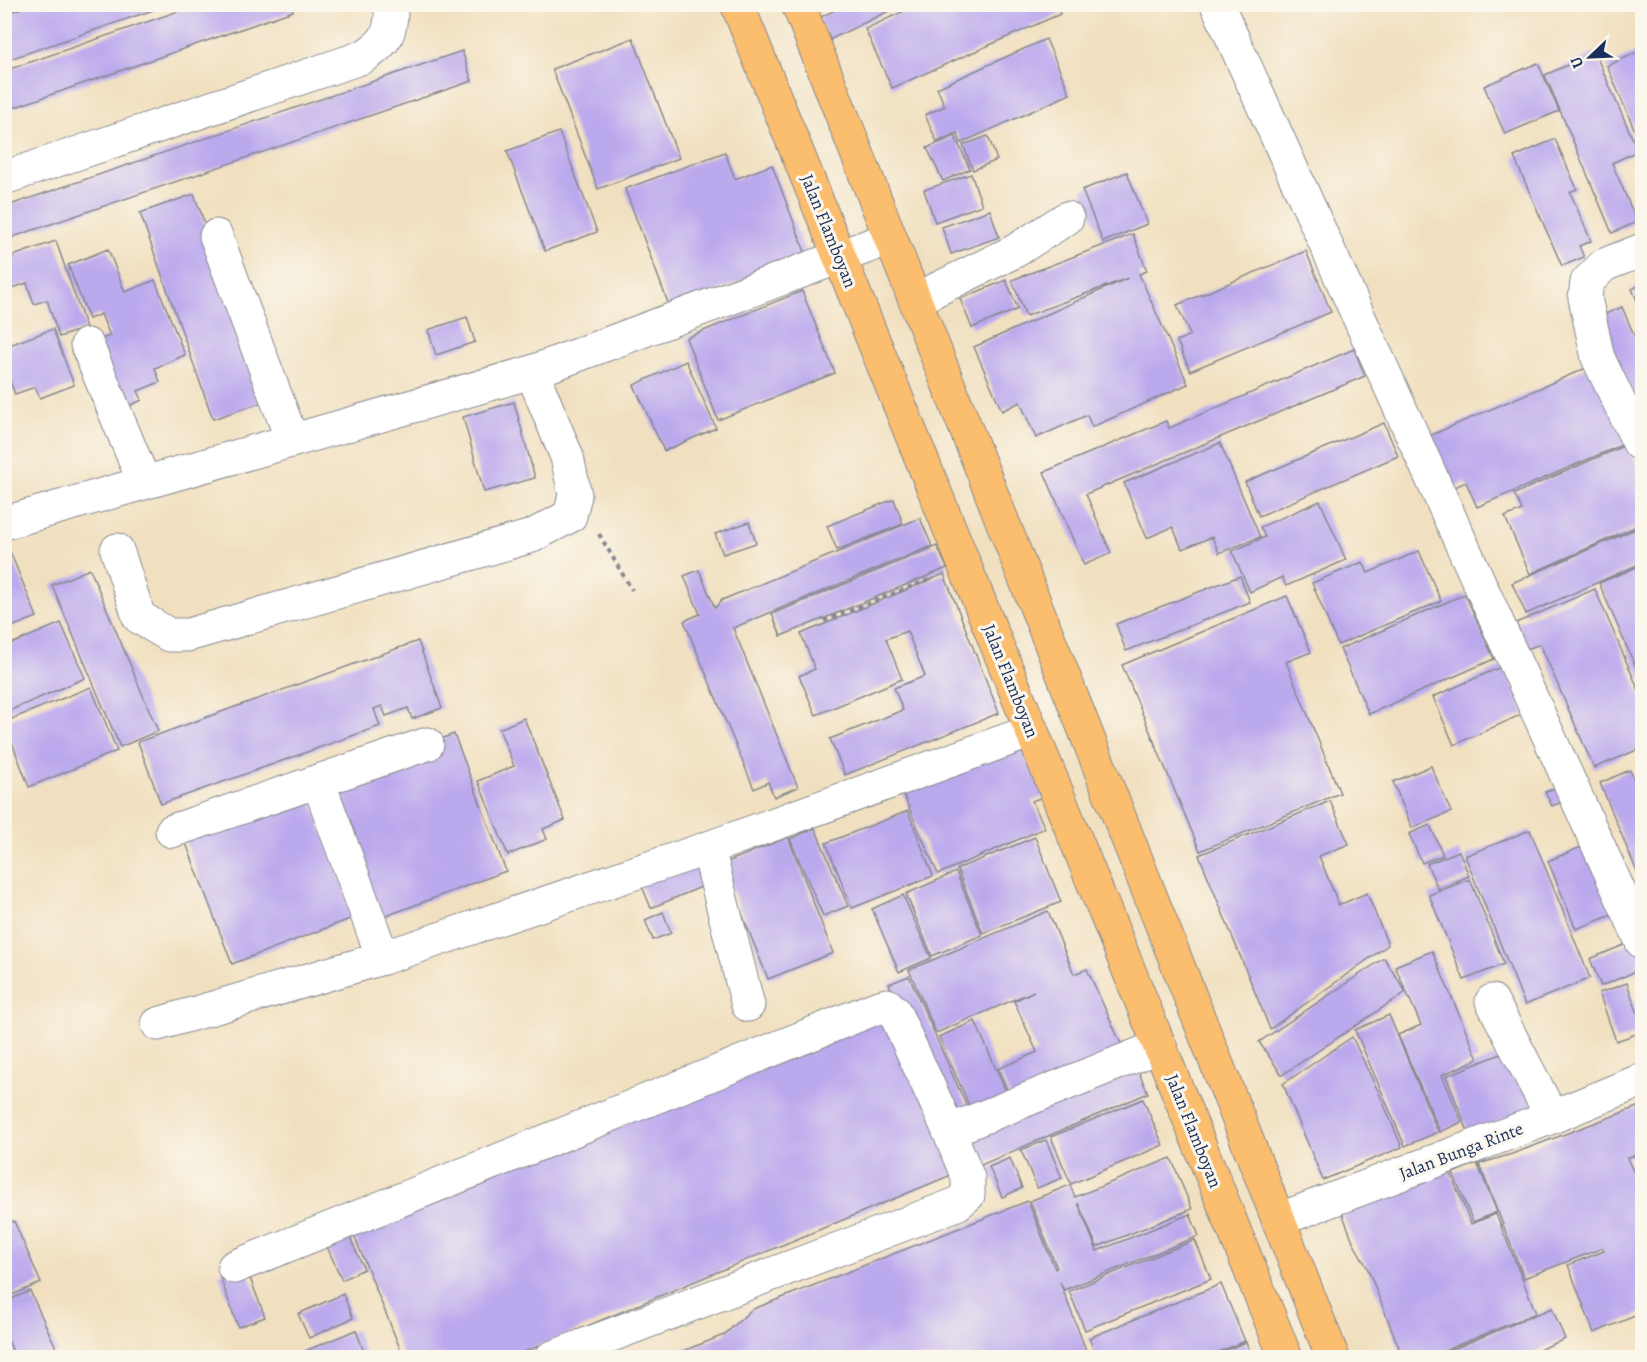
<svg xmlns="http://www.w3.org/2000/svg" width="1647" height="1362" viewBox="0 0 1647 1362" font-family="Alegreya,serif">
<style>
.building{fill:#bba9ed}
.lines{fill:none;stroke-linecap:round;stroke-linejoin:round}
.minor-casing{stroke:#86888f;stroke-width:35}
.major-casing{stroke:#86888f;stroke-width:35}
.path{stroke:#86888f;stroke-width:4;stroke-dasharray:4.5 4.5;stroke-linecap:butt}
.minor{stroke:#fff;stroke-width:33}
.major{stroke:#fbbd6e;stroke-width:33}
.labels{text-anchor:middle;dominant-baseline:central;stroke-width:6;stroke-linejoin:round;paint-order:stroke}
.street-label{font-size:18px;fill:#1b2f5e;stroke:#fbf7ec}
</style>
<rect width="100%" height="100%" fill="#fbf7ec"/>
<filter id="ink" filterUnits="userSpaceOnUse"><feTurbulence type="fractalNoise" baseFrequency=".0167" numOctaves="2"/><feDisplacementMap in="SourceGraphic" scale="12" xChannelSelector="R" yChannelSelector="G"/><feConvolveMatrix kernelMatrix="1 2 1 2 8 2 1 2 1" color-interpolation-filters="sRGB"/></filter>
<filter id="wash" filterUnits="userSpaceOnUse"><feTurbulence type="fractalNoise" baseFrequency=".008" numOctaves="4" result="noise"/><feDisplacementMap in="SourceGraphic" scale="24" xChannelSelector="R" yChannelSelector="G"/><feGaussianBlur stdDeviation="1.35" result="paint"/><feColorMatrix in="noise" values="0 0 0 0 0 0 0 0 0 0 0 0 0 0 0 0 0 1.4 0 .05"/><feComposite in="paint" operator="in"/></filter>
<g filter="url(#wash)">
<rect width="100%" height="100%" fill="#f1e0c0"/>
<g id="blocks">
<g class="building">
<polygon points="33,4 168,4 168,5 4,61 4,14"/>
<polygon points="199,4 290,4 293,11 4,111 4,71"/>
<polygon points="847,4 903,4 829,40 819,18"/>
<polygon points="919,4 1056,4 1060,14 892,88 865,29"/>
<polygon points="633,38 679,158 598,189 552,69"/>
<polygon points="1046,39 1070,94 961,143 957,133 937,142 925,115 945,106 937,88"/>
<polygon points="1642,50 1642,147 1607,66"/>
<polygon points="462,51 472,81 4,240 4,207"/>
<polygon points="1595,53 1638,151 1612,163 1637,222 1612,233 1545,75"/>
<polygon points="1538,63 1559,111 1505,134 1484,86"/>
<polygon points="559,132 597,232 545,251 507,151"/>
<polygon points="955,136 970,169 943,181 927,148"/>
<polygon points="988,136 997,160 973,170 963,145"/>
<polygon points="1555,139 1577,189 1570,192 1591,241 1579,246 1584,257 1562,266 1514,157"/>
<polygon points="725,152 735,179 772,165 807,257 670,308 625,189"/>
<polygon points="1127,172 1147,224 1103,242 1082,190"/>
<polygon points="971,174 982,205 935,222 924,190"/>
<polygon points="194,194 269,400 213,419 140,213"/>
<polygon points="990,210 999,237 951,254 942,227"/>
<polygon points="1133,234 1147,271 1139,274 1188,384 1092,427 1087,415 1036,438 1020,402 1002,411 974,347 1128,278 1026,316 1012,280"/>
<polygon points="56,241 86,328 59,337 47,300 34,304 27,283 4,291 4,259"/>
<polygon points="108,249 125,292 155,280 185,355 155,368 160,382 138,391 142,400 122,409 95,341 110,336 101,314 89,319 68,265"/>
<polygon points="1306,251 1331,312 1190,371 1177,341 1190,335 1177,305"/>
<polygon points="1006,280 1018,309 972,328 960,299"/>
<polygon points="1642,284 1642,312 1632,289"/>
<polygon points="802,291 835,373 718,420 686,338"/>
<polygon points="1622,307 1642,354 1642,411 1640,412 1598,317"/>
<polygon points="467,317 475,342 436,355 428,330"/>
<polygon points="53,329 74,385 40,398 35,387 15,394 4,366 4,347"/>
<polygon points="1354,349 1365,376 1086,494 1111,553 1084,565 1044,472 1166,421 1169,428"/>
<polygon points="686,361 716,428 664,451 634,385"/>
<polygon points="1593,365 1626,443 1477,507 1466,482 1452,488 1429,436"/>
<polygon points="514,402 535,478 484,492 463,417"/>
<polygon points="1384,423 1398,456 1259,516 1245,482"/>
<polygon points="1220,443 1260,537 1219,553 1212,537 1182,549 1173,527 1147,538 1124,483"/>
<polygon points="1628,444 1642,476 1642,524 1530,574 1505,517 1522,510 1514,494"/>
<polygon points="894,499 903,524 837,550 827,526"/>
<polygon points="1320,501 1346,560 1286,586 1282,577 1250,592 1232,551 1265,537 1260,527"/>
<polygon points="920,518 932,546 733,628 798,787 774,797 768,782 754,789 684,621 700,614 684,576 699,570 715,608 722,600"/>
<polygon points="749,522 756,543 723,554 715,534"/>
<polygon points="1642,526 1642,563 1526,614 1512,583"/>
<polygon points="4,537 37,617 4,630"/>
<polygon points="937,546 947,568 781,636 772,614"/>
<polygon points="1419,551 1441,601 1338,645 1312,583 1363,562 1368,573"/>
<polygon points="1642,565 1642,682 1599,583"/>
<polygon points="90,569 158,731 120,747 52,585"/>
<polygon points="944,574 999,713 845,775 830,739 903,710 894,688 925,676 907,631 886,639 902,679 816,715 799,676 815,669 801,634"/>
<polygon points="1240,576 1250,602 1126,651 1116,624"/>
<polygon points="1595,589 1642,698 1642,748 1594,768 1540,644 1527,649 1516,623"/>
<polygon points="1465,594 1494,659 1369,714 1340,649"/>
<polygon points="1287,596 1311,652 1286,662 1340,793 1200,851 1122,665"/>
<polygon points="61,623 85,678 4,713 4,647"/>
<polygon points="418,641 442,708 412,719 408,708 386,716 382,706 374,709 380,726 161,804 138,742"/>
<polygon points="1503,666 1525,713 1454,745 1433,697"/>
<polygon points="91,687 117,751 29,787 4,722"/>
<polygon points="524,718 565,820 543,829 547,839 508,855 478,781 514,766 499,729"/>
<polygon points="454,734 506,871 378,919 326,783"/>
<polygon points="1022,743 1045,796 1032,801 1045,828 938,874 903,794"/>
<polygon points="1431,766 1451,812 1412,828 1393,782"/>
<polygon points="1630,770 1642,799 1642,884 1600,783"/>
<polygon points="1566,784 1572,798 1552,806 1545,792"/>
<polygon points="308,792 355,917 232,964 184,838"/>
<polygon points="1330,801 1349,844 1319,856 1339,905 1367,893 1388,945 1270,1029 1199,855"/>
<polygon points="908,811 933,876 852,908 826,843"/>
<polygon points="1430,825 1443,855 1422,863 1409,834"/>
<polygon points="815,828 848,906 823,916 790,839"/>
<polygon points="1530,830 1590,978 1525,1005 1465,856"/>
<polygon points="788,837 833,953 768,979 722,864"/>
<polygon points="1035,837 1061,902 983,933 957,869"/>
<polygon points="1593,842 1620,912 1576,929 1548,861"/>
<polygon points="1459,851 1469,876 1438,889 1427,864"/>
<polygon points="702,854 713,882 651,908 639,879"/>
<polygon points="956,872 982,935 932,956 906,894"/>
<polygon points="1470,879 1504,964 1464,980 1429,895"/>
<polygon points="903,895 931,958 899,972 872,909"/>
<polygon points="1048,911 1074,974 1087,969 1123,1048 1011,1098 998,1069 1037,1052 1014,1001 1034,991 936,1033 909,970"/>
<polygon points="663,912 671,933 653,940 645,920"/>
<polygon points="1636,940 1642,955 1642,969 1601,986 1590,959"/>
<polygon points="1432,951 1478,1059 1442,1075 1462,1122 1440,1132 1398,1035 1421,1025 1395,966"/>
<polygon points="1384,958 1406,992 1282,1075 1259,1042"/>
<polygon points="909,976 970,1114 951,1123 889,984"/>
<polygon points="1627,983 1642,1026 1642,1032 1616,1041 1599,993"/>
<polygon points="887,1007 956,1173 510,1358 404,1358 351,1228"/>
<polygon points="1389,1015 1438,1132 1405,1146 1355,1030"/>
<polygon points="975,1021 1011,1103 975,1119 939,1037"/>
<polygon points="1352,1037 1379,1093 1402,1147 1323,1180 1283,1084"/>
<polygon points="1511,1050 1535,1107 1469,1134 1446,1076"/>
<polygon points="1134,1062 1148,1093 974,1168 960,1138"/>
<polygon points="1143,1099 1163,1145 1071,1184 1051,1137"/>
<polygon points="1637,1107 1641,1118 1642,1117 1642,1153 1627,1158 1633,1171 1642,1167 1642,1313 1594,1333 1568,1265 1604,1251 1603,1248 1524,1278 1479,1164 1512,1154"/>
<polygon points="1046,1140 1062,1178 1037,1188 1021,1150"/>
<polygon points="1010,1158 1022,1188 1002,1197 989,1167"/>
<polygon points="1171,1158 1192,1209 1097,1247 1078,1203 1097,1251 1190,1214 1199,1236 1064,1290 1060,1282 1089,1358 665,1358 724,1335 751,1310 1028,1201 1055,1269 1057,1268 1030,1201 1070,1185 1075,1197"/>
<polygon points="1446,1162 1471,1224 1496,1214 1536,1313 1426,1358 1403,1358 1367,1267 1354,1244 1339,1205"/>
<polygon points="1477,1163 1497,1212 1473,1222 1453,1173"/>
<polygon points="14,1221 41,1283 9,1296 4,1286 4,1225"/>
<polygon points="347,1230 364,1269 342,1280 324,1240"/>
<polygon points="1195,1240 1211,1279 1085,1330 1069,1291"/>
<polygon points="245,1265 265,1317 238,1327 219,1274"/>
<polygon points="1221,1284 1245,1341 1204,1358 1097,1358 1089,1338"/>
<polygon points="30,1291 58,1352 45,1358 16,1358 4,1332 4,1302"/>
<polygon points="343,1294 353,1318 309,1338 298,1314"/>
<polygon points="1552,1308 1565,1339 1520,1358 1431,1358"/>
<polygon points="356,1330 366,1358 302,1358 300,1353"/>
<polygon points="1246,1342 1253,1358 1209,1358 1209,1357"/>
</g>
</g>
</g>
<g filter="url(#ink)">
<use href="#blocks" fill-opacity="0" stroke="#86888f" stroke-width="1.5"/>
<g class="lines">
<defs>
<g id="minor">
<polyline points="1217,4 1642,942"/>
<path d="M 4,178 L 363,57 C 387,42 392,33 391,4"/>
<polyline points="216,236 292,440"/>
<polyline points="915,300 1015,251 1067,218"/>
<polyline points="87,345 144,482"/>
<polyline points="1639,443 1598,358 1585,298 1587,282 1604,265 1642,250"/>
<polyline points="4,523 532,372 890,238"/>
<polyline points="117,550 139,617 169,635 188,635 532,536 570,516 575,495 567,457 532,372"/>
<polyline points="318,781 383,958"/>
<polyline points="172,831 427,744"/>
<polyline points="708,848 748,1005"/>
<polyline points="1492,1001 1552,1117"/>
<polyline points="158,1024 383,958 708,848 1032,731"/>
<polyline points="949,1131 1160,1046"/>
<polyline points="1278,1220 1552,1117 1642,1080"/>
<polyline points="234,1267 876,1008 887,1005 894,1011 949,1131 968,1178 968,1195 957,1204 551,1358"/>
</g>
<g id="major">
<polyline points="737,4 1286,1358"/>
<polyline points="798,4 1333,1358"/>
</g>
</defs>
<use href="#minor" class="minor-casing"/>
<use href="#major" class="major-casing"/>
<g class="path">
<polyline points="599,534 632,590"/>
<polyline points="824,621 933,578"/>
</g>
<use href="#minor" class="minor"/>
<use href="#major" class="major"/>
</g>
</g>
<g class="labels">
<g class="street-label">
<text transform="translate(829 231) rotate(68)">Jalan Flamboyan</text>
<text transform="translate(1011 681) rotate(68)">Jalan Flamboyan</text>
<text transform="translate(1194 1131) rotate(68)">Jalan Flamboyan</text>
<text transform="translate(1461 1151) rotate(-21)">Jalan Bunga Rinte</text>
</g>
</g>
<rect width="1647" height="1362" fill="none" stroke="#fbf7ec" stroke-width="24"/>
<g transform="translate(1590 57) rotate(247)" stroke="#fbf7ec" stroke-width="4.5" paint-order="stroke">
<path d="M0-4.5L10 22L0 15L-10 22Z" fill="#1b2f5e"/>
<text y="-9" font-size="16" font-weight="bold" text-anchor="middle" fill="#1b2f5e">U</text>
</g>
</svg>
